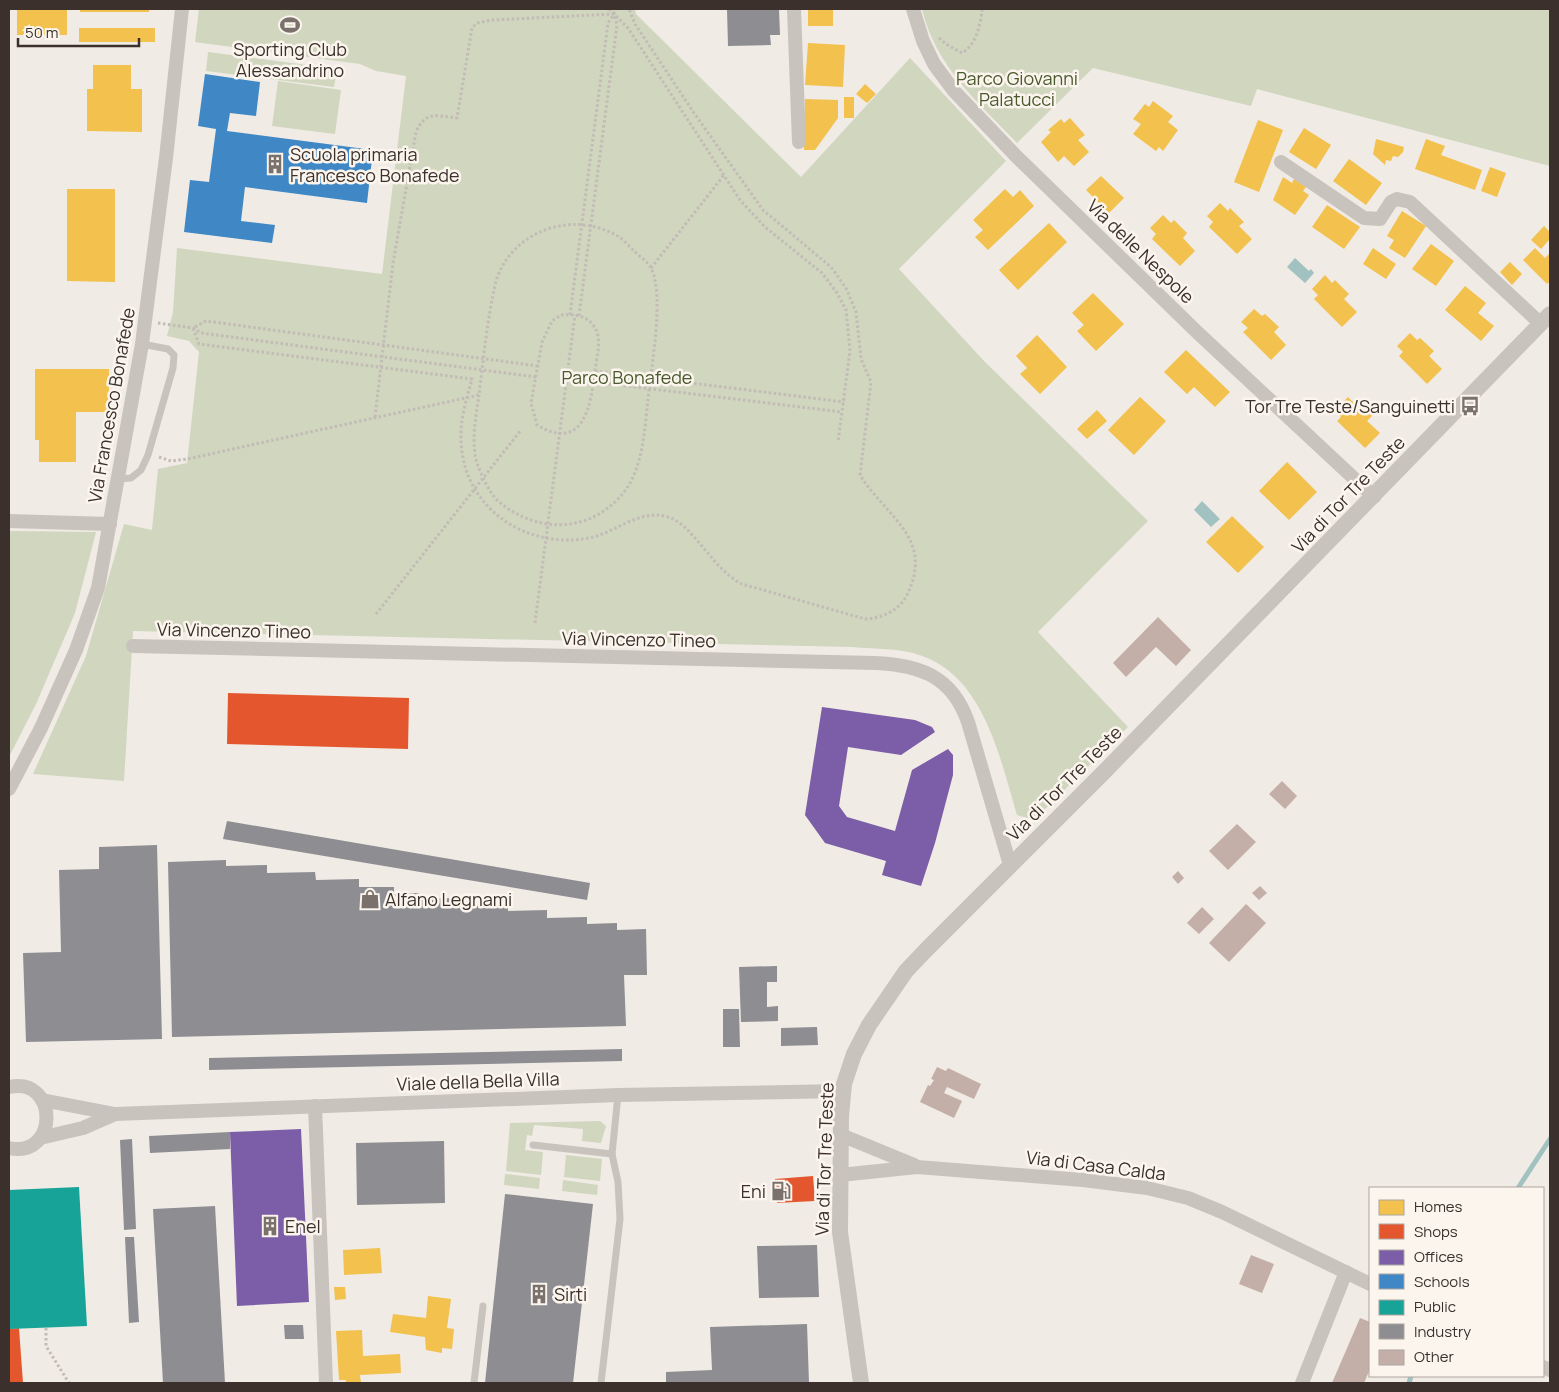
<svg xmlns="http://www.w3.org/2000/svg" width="1559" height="1392" viewBox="0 0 1559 1392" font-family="Manrope,sans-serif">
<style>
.green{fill:#d1d6bf}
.water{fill:#a1c2c1}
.homes{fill:#f2c14e}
.shops{fill:#e4572e}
.offices{fill:#7b5ea7}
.schools{fill:#3f88c5}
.public{fill:#17a398}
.industry{fill:#8d8d92}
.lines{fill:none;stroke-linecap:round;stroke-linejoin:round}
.stream{stroke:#a1c2c1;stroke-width:5}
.building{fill:#c3afa7}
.path{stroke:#c2bbb6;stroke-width:3;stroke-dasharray:2.5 2.5;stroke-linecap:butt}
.service{stroke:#c9c3be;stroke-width:7}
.minor{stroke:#c9c3be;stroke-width:14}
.tertiary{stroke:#c9c3be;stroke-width:16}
.labels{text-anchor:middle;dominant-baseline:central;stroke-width:5;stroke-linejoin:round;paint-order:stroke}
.poi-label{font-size:18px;fill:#3b302b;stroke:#fbf5ee;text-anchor:start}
.park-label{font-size:18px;fill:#4a5a2e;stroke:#fbf5ee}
.street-label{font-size:18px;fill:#3b302b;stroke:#fbf5ee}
</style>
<rect width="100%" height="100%" fill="#f0ebe5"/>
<g class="green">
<path d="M 199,9 L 635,9 L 636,14 L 801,177 L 910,58 L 1006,161 L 899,269 L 985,362 L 1148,521 L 1038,632 L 1128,727 L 1034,820 L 1017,815 C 999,755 983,671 913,653 C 894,648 872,649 852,647 L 133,631 L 124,781 L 33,774 L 86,656 L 124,524 L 152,530 L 158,469 L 187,463 L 199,352 L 189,341 L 167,336 L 173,312 L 177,248 L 382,274 L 406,76 L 376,71 L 360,64 L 195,42 Z"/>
<path d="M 922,9 L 1550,9 L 1550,166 L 1257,89 L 1251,106 L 1093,68 L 1017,143 C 977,101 936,67 922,9 Z"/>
<polygon points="208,52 337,69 334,87 206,71"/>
<polygon points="278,81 341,90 335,134 272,126"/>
<polygon points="9,531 96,532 75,613 36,704 9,757"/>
<polygon points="600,1121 606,1126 601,1143 582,1141 583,1129 534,1125 532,1136 527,1135 525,1150 543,1152 541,1175 506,1171 510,1123"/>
<polygon points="566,1155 602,1159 600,1181 564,1177"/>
<polygon points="505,1174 540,1178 539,1189 504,1185"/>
<polygon points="563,1180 598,1185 597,1195 562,1191"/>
</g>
<g class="water">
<polygon points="1295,258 1309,271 1311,269 1314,273 1305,283 1287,267"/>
<polygon points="1202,501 1220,519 1211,527 1194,510"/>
</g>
<g class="homes">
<rect x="17" y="9" width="50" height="26"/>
<rect x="80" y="9" width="69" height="3"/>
<rect x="808" y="9" width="25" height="17"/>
<rect x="79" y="28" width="76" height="14"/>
<polygon points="808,43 845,45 843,87 805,85"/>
<polygon points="93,65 131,65 131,89 142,89 142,132 87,131 87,89 93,89"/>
<polygon points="865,84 876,94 867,103 856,94"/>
<rect x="844" y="97" width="10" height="21"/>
<polygon points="805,99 838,100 838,118 815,150 804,150"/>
<polygon points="1153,101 1173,116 1168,122 1178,130 1163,151 1159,147 1156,151 1133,134 1141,124 1133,119 1145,104 1149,107"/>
<polygon points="1070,118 1085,135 1078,140 1089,152 1074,166 1064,156 1058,162 1041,142 1051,132 1048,130 1061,119 1064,123"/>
<polygon points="1258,120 1283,130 1259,192 1234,182"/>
<polygon points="1304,128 1331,145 1316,169 1289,152"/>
<polygon points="1376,139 1404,147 1403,152 1398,157 1393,156 1391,161 1386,160 1385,165 1373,154"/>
<polygon points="1426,139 1445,146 1441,155 1482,170 1475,190 1415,169"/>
<polygon points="1349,159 1382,183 1366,205 1333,181"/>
<polygon points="1490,167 1506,173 1497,197 1481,191"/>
<polygon points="1101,176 1124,198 1109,213 1086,190"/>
<polygon points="1283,177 1292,183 1294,179 1306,187 1303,191 1309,195 1295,215 1273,200"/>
<polygon points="67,189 115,189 115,282 67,281"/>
<polygon points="1005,189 1013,197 1020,190 1034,206 988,250 975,237 983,230 973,220"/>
<polygon points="1220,203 1228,211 1230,208 1244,222 1239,226 1252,239 1237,254 1209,227 1213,222 1207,216"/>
<polygon points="1327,205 1360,227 1344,249 1312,227"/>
<polygon points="1402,211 1426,226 1405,258 1389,248 1394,240 1387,236"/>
<polygon points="1163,215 1171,223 1174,220 1187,233 1183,238 1195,251 1180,266 1152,239 1156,234 1150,228"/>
<polygon points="1049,223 1067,242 1018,290 999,270"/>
<polygon points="1544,226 1550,232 1550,239 1541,249 1531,240"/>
<polygon points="1431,244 1454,261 1436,286 1412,269"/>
<polygon points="1373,248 1396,264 1386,279 1363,264"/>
<polygon points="1535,248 1545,258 1550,253 1550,281 1547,284 1523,260"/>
<polygon points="1510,262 1522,274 1512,285 1500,272"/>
<polygon points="1325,275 1332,283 1335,280 1349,294 1344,299 1357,312 1342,327 1314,299 1318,295 1312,289"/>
<polygon points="1465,286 1486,303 1478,313 1494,326 1481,341 1445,310"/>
<polygon points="1093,293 1124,324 1096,351 1077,331 1084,325 1072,313"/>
<polygon points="1254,309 1262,316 1265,314 1279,327 1274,332 1286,345 1271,360 1243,332 1248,328 1241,322"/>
<polygon points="1410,333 1417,340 1420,338 1434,351 1429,356 1442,369 1427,384 1399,356 1403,352 1397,346"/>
<polygon points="1037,335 1067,367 1040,394 1020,374 1027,368 1016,356"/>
<polygon points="1186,350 1230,392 1215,407 1194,387 1187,394 1164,372"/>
<polygon points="35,369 109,369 109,412 76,412 76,462 39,462 39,440 35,440"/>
<polygon points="1140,397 1166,421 1134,455 1108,430"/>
<polygon points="1348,397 1356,405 1359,402 1372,416 1367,421 1380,433 1365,448 1337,421 1341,417 1335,411"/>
<polygon points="1097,410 1107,421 1087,439 1077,429"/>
<polygon points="1287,462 1317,492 1289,520 1259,491"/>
<polygon points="1232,516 1264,547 1238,573 1206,542"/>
<polygon points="380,1248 382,1273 344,1275 343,1250"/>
<polygon points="334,1287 345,1287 346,1299 335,1300"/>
<polygon points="428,1296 451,1299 447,1328 454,1329 452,1349 442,1348 442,1353 426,1350 425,1337 390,1332 393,1314 426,1318"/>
<polygon points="362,1330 363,1356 400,1354 401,1373 360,1375 361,1383 346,1383 346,1380 339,1380 336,1331"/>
</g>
<g class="shops">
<polygon points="228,693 409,698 408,749 227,744"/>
<polygon points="813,1176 815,1201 777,1203 775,1179"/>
<polygon points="19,1328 23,1383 9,1383 9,1329"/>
</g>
<g class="offices">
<polygon points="822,707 915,720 932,727 935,732 901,755 848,747 839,806 847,817 895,831 912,770 948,749 953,755 953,775 935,843 921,886 882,875 886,861 825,843 805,815"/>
<polygon points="301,1129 309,1302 237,1306 230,1132"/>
</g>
<polygon class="schools" points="205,74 260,82 256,116 230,113 227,131 373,150 367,203 245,187 241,221 275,225 272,243 184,232 190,180 209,182 216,129 198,126"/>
<polygon class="public" points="79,1187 87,1326 9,1329 9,1190"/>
<g class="industry">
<polygon points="727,9 779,9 780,35 770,35 771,45 728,46"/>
<polygon points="227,821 590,883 587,900 223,839"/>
<polygon points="157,845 162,1039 26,1042 23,953 61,952 59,870 99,869 99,847"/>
<polygon points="226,860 226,866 267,865 267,873 315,872 316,880 359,879 359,887 394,887 394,894 419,893 420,899 458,898 458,906 508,905 508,911 547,910 547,918 587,917 587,924 617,923 617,930 646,929 647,975 624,975 626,1026 172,1037 168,862"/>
<polygon points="777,966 777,982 767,982 767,1007 778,1006 778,1021 741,1022 739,967"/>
<polygon points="723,1009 739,1009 740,1047 723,1047"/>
<polygon points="817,1027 818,1045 781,1046 781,1028"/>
<polygon points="622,1049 622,1061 209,1070 209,1058"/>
<polygon points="230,1132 230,1149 150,1153 149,1136"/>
<polygon points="132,1139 136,1229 124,1230 120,1140"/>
<polygon points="444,1141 445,1203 357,1205 356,1143"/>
<polygon points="505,1194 593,1204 573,1383 485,1383"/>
<polygon points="215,1206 225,1383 163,1383 153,1209"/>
<polygon points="125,1237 134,1237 139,1322 129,1323"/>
<polygon points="817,1245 819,1297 759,1298 757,1246"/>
<polygon points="807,1324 809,1383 666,1383 666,1372 712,1370 710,1327"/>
<polygon points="284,1325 303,1325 304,1339 285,1339"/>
</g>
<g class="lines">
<g class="stream">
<polyline points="1518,1188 1550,1139"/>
<polyline points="1409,1383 1411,1376"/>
</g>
</g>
<g class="building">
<polygon points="1158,617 1191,650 1176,666 1156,647 1126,677 1113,663"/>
<polygon points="1282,781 1297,796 1285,809 1269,794"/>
<polygon points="1237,824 1256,842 1228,870 1209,851"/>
<polygon points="1178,871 1184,878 1178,884 1172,877"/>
<polygon points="1260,886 1267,893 1259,900 1252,893"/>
<polygon points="1246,904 1266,923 1229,962 1209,943"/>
<polygon points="1202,907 1214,919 1199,934 1187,923"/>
<polygon points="937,1067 946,1071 948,1068 981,1084 974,1099 947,1087 944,1093 962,1101 954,1118 920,1102 928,1085 930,1086 934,1080 931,1079"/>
<polygon points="1251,1255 1274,1264 1262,1293 1239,1284"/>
<polygon points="1360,1318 1370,1322 1370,1369 1364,1383 1332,1383"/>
</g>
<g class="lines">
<g class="path">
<polyline points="609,9 628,28 740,200 765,227 822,273 837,293 846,310 850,351 838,442"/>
<path d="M 939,38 L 946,44 L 962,53 C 976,45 981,24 982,9"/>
<polyline points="651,268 724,175"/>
<path d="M 561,315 C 573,314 586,315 593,325 C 603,337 597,356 595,370 C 591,405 584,453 537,425 L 531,403 L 542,342 L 552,321 Z"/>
<polyline points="570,315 608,23 614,14 615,9"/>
<polyline points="579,316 617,25 614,15"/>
<polyline points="158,323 193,328 201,333 536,377"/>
<path d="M 538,366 L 206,321 L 193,328 L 199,344 L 472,379 C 467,398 460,419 461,439 C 462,506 524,550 589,538 C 615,533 640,508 668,517 C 693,524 712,569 742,584 L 865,619 C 882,618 899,611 907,595 C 935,538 886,517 860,475 L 871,382 L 861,359 L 856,312 L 846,288 L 831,267 L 763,210 L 694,113 L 635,24 L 629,9"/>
<polyline points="595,371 844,402"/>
<polyline points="594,382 842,412"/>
<path d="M 375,417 L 393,263 L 416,132 C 426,110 437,116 457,118 L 472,28 L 477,23 L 492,20 L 614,14"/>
<path d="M 159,457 L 171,461 L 187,459 L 479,395 C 483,363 486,331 492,300 C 494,291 495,281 499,273 C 519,228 574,212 616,235 C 623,239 629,246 634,251 C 639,256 648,262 651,268 C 665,295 651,368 648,399 C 645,427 643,464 627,488 C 595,533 539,536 498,501 C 490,494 482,476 478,466 C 470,444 476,417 479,395"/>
<polyline points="376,614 521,430"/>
<polyline points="535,623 575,315"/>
<polyline points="46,1328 46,1346 69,1383"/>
</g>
<g class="service">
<polyline points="116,479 131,478 141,470 148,455 173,368 174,355 168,349 142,344"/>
<polyline points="533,1145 612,1154"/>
<polyline points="474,1383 483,1306"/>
<polyline points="601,1383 620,1219 618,1182 612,1154 618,1095"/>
</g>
<g class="minor">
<polyline points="794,9 799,142"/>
<polyline points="913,9 923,41 934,64 954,91 1016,156 1198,333 1374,497"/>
<polyline points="1281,162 1364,218 1380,219 1391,202 1397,199 1410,202 1541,324"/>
<polyline points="9,521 110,524"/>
<path d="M 133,646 L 875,663 C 920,665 952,676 968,722 L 1010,865"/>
<polyline points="9,789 41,728 76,650 98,588 142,344 166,158 182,9"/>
<path d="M 9,1087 C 59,1076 59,1159 9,1148"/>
<polyline points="42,1100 115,1114 618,1095 843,1091"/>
<polyline points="315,1106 326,1383"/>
<polyline points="841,1135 914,1165"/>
<polyline points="40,1138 83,1128 115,1114"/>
<polyline points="840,1175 917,1167 1083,1180 1147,1188 1188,1198 1222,1212 1370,1284"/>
<polyline points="1543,1367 1550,1370"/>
<polyline points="1302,1383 1346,1272"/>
</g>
<polyline class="tertiary" points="861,1383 840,1232 841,1116 844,1084 854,1054 869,1025 906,971 926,950 1104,772 1550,314"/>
</g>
<defs>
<symbol id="stadium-bare" viewBox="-9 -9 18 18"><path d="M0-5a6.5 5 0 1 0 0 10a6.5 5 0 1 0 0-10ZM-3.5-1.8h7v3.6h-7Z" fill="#7a716c" stroke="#fbf5ee" stroke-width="2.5" paint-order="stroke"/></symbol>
<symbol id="building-bare" viewBox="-9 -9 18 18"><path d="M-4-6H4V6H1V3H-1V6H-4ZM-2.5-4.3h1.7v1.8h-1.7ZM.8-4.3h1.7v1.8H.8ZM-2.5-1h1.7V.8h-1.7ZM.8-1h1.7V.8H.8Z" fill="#7a716c" stroke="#fbf5ee" stroke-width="2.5" paint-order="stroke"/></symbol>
<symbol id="bus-bare" viewBox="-9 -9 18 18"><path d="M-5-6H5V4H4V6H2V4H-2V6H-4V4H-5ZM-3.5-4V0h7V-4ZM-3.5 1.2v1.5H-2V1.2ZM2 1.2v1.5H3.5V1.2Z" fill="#7a716c" stroke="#fbf5ee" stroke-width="2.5" paint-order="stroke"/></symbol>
<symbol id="shop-bare" viewBox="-9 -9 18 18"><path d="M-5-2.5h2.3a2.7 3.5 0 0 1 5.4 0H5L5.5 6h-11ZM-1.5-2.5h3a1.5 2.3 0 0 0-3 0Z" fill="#7a716c" stroke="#fbf5ee" stroke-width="2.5" paint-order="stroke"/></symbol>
<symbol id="fuel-bare" viewBox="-9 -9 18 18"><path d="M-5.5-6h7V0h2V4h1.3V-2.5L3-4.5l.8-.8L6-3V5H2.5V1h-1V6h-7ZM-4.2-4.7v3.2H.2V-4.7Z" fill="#7a716c" stroke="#fbf5ee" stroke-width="2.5" paint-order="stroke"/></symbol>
</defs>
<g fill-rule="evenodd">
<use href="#stadium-bare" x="276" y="11" width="28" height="28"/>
<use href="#building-bare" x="261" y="150" width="28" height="28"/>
<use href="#bus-bare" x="1456" y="392" width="28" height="28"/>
<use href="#shop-bare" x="356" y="885" width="28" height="28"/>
<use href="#fuel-bare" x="767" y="1177" width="28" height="28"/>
<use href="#building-bare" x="256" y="1212" width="28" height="28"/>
<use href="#building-bare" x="525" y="1280" width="28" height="28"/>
</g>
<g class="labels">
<g class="poi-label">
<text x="290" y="49" text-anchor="middle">Sporting Club<tspan x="290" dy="21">Alessandrino</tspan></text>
<text x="290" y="154">Scuola primaria<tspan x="290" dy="21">Francesco Bonafede</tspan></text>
<text x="1455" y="406" text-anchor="end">Tor Tre Teste/Sanguinetti</text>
<text x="385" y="899">Alfano Legnami</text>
<text x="766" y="1191" text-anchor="end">Eni</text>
<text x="285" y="1226">Enel</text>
<text x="554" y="1294">Sirti</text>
</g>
<g class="park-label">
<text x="1017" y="78">Parco Giovanni<tspan x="1017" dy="21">Palatucci</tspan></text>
<text x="627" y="377">Parco Bonafede</text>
</g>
<g class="street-label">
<text transform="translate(1141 251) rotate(44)">Via delle Nespole</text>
<text transform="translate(111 405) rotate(-80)">Via Francesco Bonafede</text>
<text transform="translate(1348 494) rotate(-46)">Via di Tor Tre Teste</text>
<text transform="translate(234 630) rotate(1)">Via Vincenzo Tineo</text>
<text transform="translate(639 639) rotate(1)">Via Vincenzo Tineo</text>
<text transform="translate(1064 783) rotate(-45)">Via di Tor Tre Teste</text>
<text transform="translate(478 1081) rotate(-2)">Viale della Bella Villa</text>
<text transform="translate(824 1159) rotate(-88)">Via di Tor Tre Teste</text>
<text transform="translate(1096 1165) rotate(7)">Via di Casa Calda</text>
</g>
</g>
<rect width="1559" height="1392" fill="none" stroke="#3b302b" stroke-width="20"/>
<rect x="1369" y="1187" width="175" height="190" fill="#fbf5ee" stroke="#aea6a0"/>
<rect x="1379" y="1200" width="25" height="15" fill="#f2c14e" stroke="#aea6a0"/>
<text x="1414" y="1212" font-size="15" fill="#3b302b">Homes</text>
<rect x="1379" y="1224" width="25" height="15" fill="#e4572e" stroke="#aea6a0"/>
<text x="1414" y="1237" font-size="15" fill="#3b302b">Shops</text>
<rect x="1379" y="1250" width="25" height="15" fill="#7b5ea7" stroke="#aea6a0"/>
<text x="1414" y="1262" font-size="15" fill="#3b302b">Offices</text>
<rect x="1379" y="1274" width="25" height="15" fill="#3f88c5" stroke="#aea6a0"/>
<text x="1414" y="1287" font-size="15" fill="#3b302b">Schools</text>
<rect x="1379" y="1300" width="25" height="15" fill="#17a398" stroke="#aea6a0"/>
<text x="1414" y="1312" font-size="15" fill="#3b302b">Public</text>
<rect x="1379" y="1324" width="25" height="15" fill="#8d8d92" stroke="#aea6a0"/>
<text x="1414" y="1337" font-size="15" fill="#3b302b">Industry</text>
<rect x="1379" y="1350" width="25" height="15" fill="#c3afa7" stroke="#aea6a0"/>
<text x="1414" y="1362" font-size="15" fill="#3b302b">Other</text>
<path d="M18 38v8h121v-8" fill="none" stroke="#3b302b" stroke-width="2.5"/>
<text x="25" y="38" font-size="15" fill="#3b302b" stroke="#fbf5ee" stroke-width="4" paint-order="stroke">50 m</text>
</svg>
